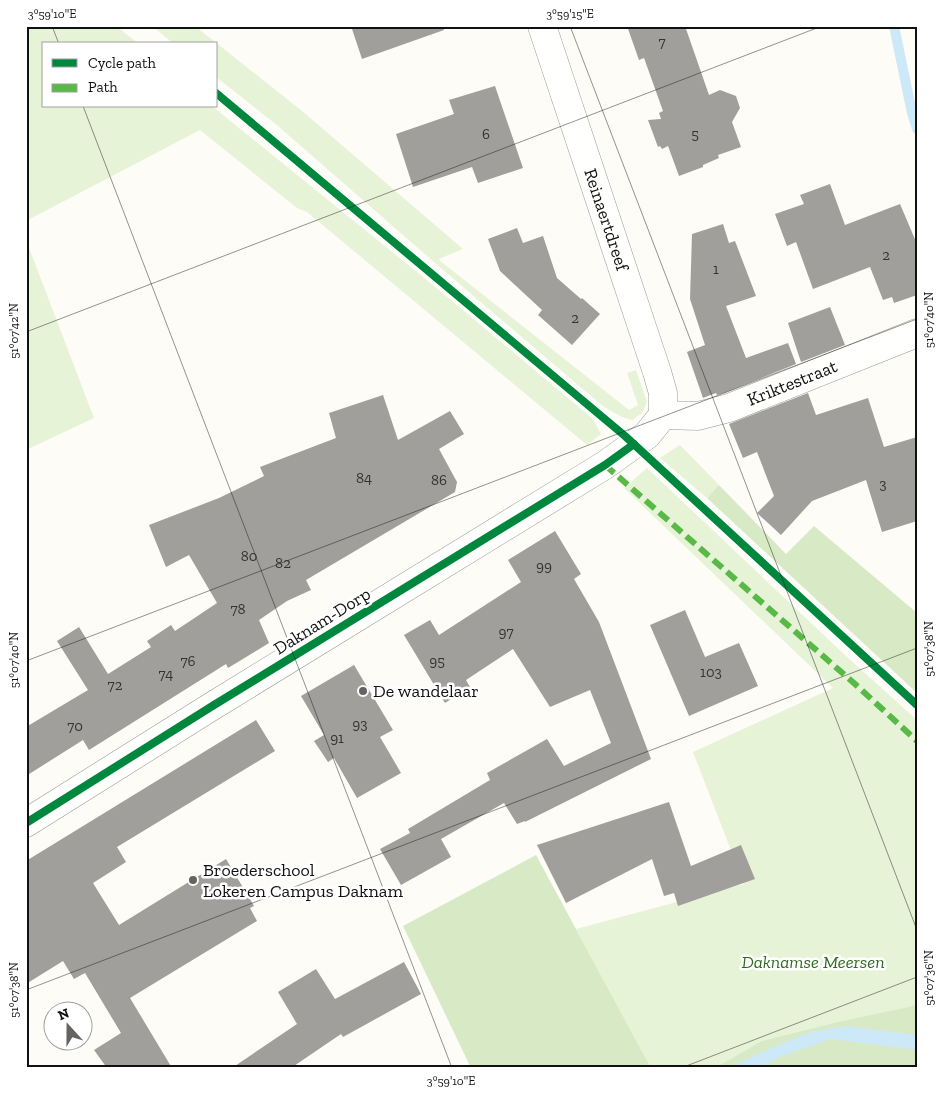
<svg xmlns="http://www.w3.org/2000/svg" width="943" height="1094" viewBox="0 0 943 1094" font-family="'Zilla Slab',serif">
<style>
.green{fill:#e7f3d7}
.forest{fill:#d8eac5}
.water{fill:#cde8f7}
.lines{fill:none;stroke-linecap:round;stroke-linejoin:round}
.stream{stroke:#cde8f7;stroke-width:10}
.building{fill:#a19f9c}
.minor-casing{stroke:#979795;stroke-width:29}
.minor{stroke:#fffffe;stroke-width:28}
.quiet{stroke:#58b947;stroke-width:6;stroke-dasharray:12 6;stroke-linecap:butt}
.cycleway-casing{stroke:#fff;stroke-width:11}
.cycleway{stroke:#00873e;stroke-width:8}
.ticks{fill:none;stroke:#111;stroke-width:1;stroke-opacity:0.45}
.poi-dot{fill:#646362;stroke:#fff;stroke-width:2}
.labels{text-anchor:middle;dominant-baseline:central;stroke-width:5;stroke-linejoin:round;paint-order:stroke}
.number-label{font-size:15px;fill:#353434}
.street-label{font-size:18px;fill:#111;stroke:#fff}
.poi-label{font-size:18px;fill:#111;stroke:#fff;text-anchor:start}
.park-label{font-size:18px;font-style:italic;fill:#2f6b1f;stroke:#fff}
.neatline{fill:none;stroke:#111;stroke-width:2}
.ticks-label{font-size:12px;text-anchor:middle;fill:#111}
</style>
<rect width="100%" height="100%" fill="#fdfcf7"/>
<g class="green">
<polygon points="26,26 116,26 139,44 44,44 44,106 212,106 439,290 593,419 601,434 587,445 307,212 297,208 200,130 26,221"/>
<polygon points="152,26 195,26 302,111 463,249 441,258 439,260 629,410 638,405 627,373 636,370 647,402 642,413 632,420 622,417 604,407 442,269 278,126 216,77 216,44 174,44"/>
<polygon points="26,240 94,418 26,450"/>
<polygon points="680,445 719,485 707,498 660,458"/>
<polygon points="647,468 846,656 917,720 917,1068 651,1068 576,929 744,884 693,752 833,688 624,488"/>
</g>
<g class="forest">
<polygon points="719,485 786,554 814,526 917,613 917,693 707,498"/>
<polygon points="536,855 651,1068 471,1068 403,926"/>
<polygon points="917,1004 917,1068 715,1068 762,1041 842,1021 909,1007"/>
</g>
<polygon class="water" points="844,1026 917,1035 917,1050 830,1039 780,1057 759,1068 728,1068 751,1057 807,1033"/>
<g class="lines">
<polyline class="stream" points="894,26 912,113 917,129"/>
</g>
<g class="building">
<polygon points="351,26 443,26 444,30 362,59"/>
<polygon points="627,26 685,26 709,95 720,90 736,96 740,108 732,122 741,147 718,155 719,158 703,165 703,167 679,176 668,146 662,149 660,146 658,147 648,120 661,119 659,113 663,111 644,58 639,60"/>
<polygon points="495,86 523,168 478,183 472,167 413,187 396,134 454,114 449,100"/>
<polygon points="830,184 845,225 900,204 917,244 917,295 894,303 892,297 883,300 870,267 813,289 796,242 787,246 775,214 804,204 800,195"/>
<polygon points="723,224 729,243 735,241 756,296 726,306 746,358 788,343 796,364 724,393 717,395 716,393 703,398 687,352 705,345 690,299 692,234"/>
<polygon points="517,228 523,243 543,236 557,278 581,299 582,298 600,314 572,345 538,315 542,310 500,271 488,239"/>
<polygon points="830,307 845,345 801,362 788,323"/>
<polygon points="808,393 816,415 868,398 884,447 917,437 917,521 882,532 866,480 812,501 781,535 757,513 774,496 757,452 743,458 729,424"/>
<polygon points="383,395 398,440 450,411 464,434 439,449 457,482 455,492 306,580 311,590 287,601 259,620 269,643 228,668 226,664 89,750 83,740 26,776 26,727 88,690 57,641 79,627 108,674 151,647 147,641 171,625 175,631 217,603 189,555 166,567 149,525 219,498 264,476 260,467 336,438 329,413"/>
<polygon points="555,531 581,574 574,579 599,622 651,759 525,822 525,821 517,824 504,803 441,839 451,857 401,885 380,849 410,833 408,829 490,780 487,773 547,739 564,766 611,743 590,690 550,707 513,649 466,680 470,687 445,703 404,635 430,620 439,635 521,582 508,560"/>
<polygon points="685,610 705,657 739,643 758,686 689,716 650,625"/>
<polygon points="354,665 393,730 380,737 401,773 357,798 334,758 328,762 314,741 324,735 301,696"/>
<polygon points="256,720 275,751 117,847 126,862 93,883 119,925 226,859 254,906 250,908 257,921 130,998 172,1068 107,1068 94,1050 121,1033 85,973 74,979 63,961 26,984 26,861"/>
<polygon points="669,802 691,866 741,845 755,879 678,906 674,893 664,896 652,859 566,903 537,845"/>
<polygon points="404,962 421,994 343,1037 341,1034 291,1068 232,1068 297,1024 278,992 316,969 335,999"/>
</g>
<g class="lines">
<defs>
<g id="minor">
<path id="s1" d="M 542,26 L 657,372 L 663,393 L 663,415"/>
<path id="s2" d="M 663,415 L 698,416 L 729,408 L 917,333"/>
<polyline points="26,823 214,705 605,465 647,435 663,415"/>
</g>
</defs>
<use href="#minor" class="minor-casing"/>
<use href="#minor" class="minor"/>
<polyline class="quiet" points="605,465 855,684 917,741"/>
<defs>
<g id="cycleway">
<polyline points="216,93 625,436 917,705"/>
<polyline points="26,823 214,705 605,465 634,444"/>
</g>
</defs>
<use href="#cycleway" class="cycleway-casing"/>
<use href="#cycleway" class="cycleway"/>
</g>
<path class="ticks" d="M 52,26 L 59,44M 570,26 L 917,930M 83,106 L 452,1068M 26,332 L 822,26M 26,661 L 917,319M 26,990 L 917,648M 681,1068 L 917,977"/>
<g class="poi-dot">
<circle cx="363" cy="691" r="5"/>
<circle cx="193" cy="880" r="5"/>
</g>
<g class="labels">
<g class="number-label">
<text x="662" y="42">7</text>
<text x="486" y="134">6</text>
<text x="695" y="134">5</text>
<text x="886" y="255">2</text>
<text x="716" y="269">1</text>
<text x="575" y="318">2</text>
<text x="364" y="478">84</text>
<text x="439" y="480">86</text>
<text x="883" y="484">3</text>
<text x="249" y="556">80</text>
<text x="283" y="563">82</text>
<text x="544" y="566">99</text>
<text x="238" y="609">78</text>
<text x="506" y="632">97</text>
<text x="188" y="661">76</text>
<text x="437" y="661">95</text>
<text x="711" y="672">103</text>
<text x="166" y="674">74</text>
<text x="115" y="685">72</text>
<text x="360" y="724">93</text>
<text x="75" y="726">70</text>
<text x="337" y="738">91</text>
</g>
<g class="street-label">
<text stroke="none"><textPath href="#s1" startOffset="204">Reinaertdreef</textPath></text>
<text stroke="none"><textPath href="#s2" startOffset="135">Kriktestraat</textPath></text>
<text transform="translate(322 621) rotate(-32)">Daknam-Dorp</text>
</g>
<g class="poi-label">
<text x="373" y="691">De wandelaar</text>
<text x="203" y="870">Broederschool<tspan x="203" dy="21">Lokeren Campus Daknam</tspan></text>
</g>
<g class="park-label">
<text x="813" y="962">Daknamse Meersen</text>
</g>
</g>
<rect width="943" height="1094" fill="none" stroke="#ffffff" stroke-width="55"/>
<rect x="42" y="42" width="175" height="65" fill="#ffffff" stroke="#a0a0a0"/>
<rect x="52" y="59" width="25" height="8" fill="#00873e" stroke="#a0a0a0"/>
<text x="88" y="68" font-size="15" fill="#111111">Cycle path</text>
<rect x="52" y="84" width="25" height="8" fill="#58b947" stroke="#a0a0a0"/>
<text x="88" y="92" font-size="15" fill="#111111">Path</text>
<g transform="translate(68 1026) rotate(339)"><circle r="24" fill="#ffffff" stroke="#a0a0a0"/>
<path d="M0-4L9 19L0 12L-9 19Z" fill="#646362"/>
<text y="-8" font-size="14" font-weight="bold" text-anchor="middle" fill="#111111">N</text>
</g>
<rect x="28" y="28" width="888" height="1038" class="neatline"/>
<g class="ticks-label">
<text x="52" y="18">3°59'10"E</text>
<text x="570" y="18">3°59'15"E</text>
<text transform="translate(929 320) rotate(-90)" y="4">51°07'40"N</text>
<text transform="translate(14 331) rotate(-90)" y="4">51°07'42"N</text>
<text transform="translate(929 649) rotate(-90)" y="4">51°07'38"N</text>
<text transform="translate(14 660) rotate(-90)" y="4">51°07'40"N</text>
<text transform="translate(929 978) rotate(-90)" y="4">51°07'36"N</text>
<text transform="translate(14 990) rotate(-90)" y="4">51°07'38"N</text>
<text x="451" y="1085">3°59'10"E</text>
</g>
</svg>
